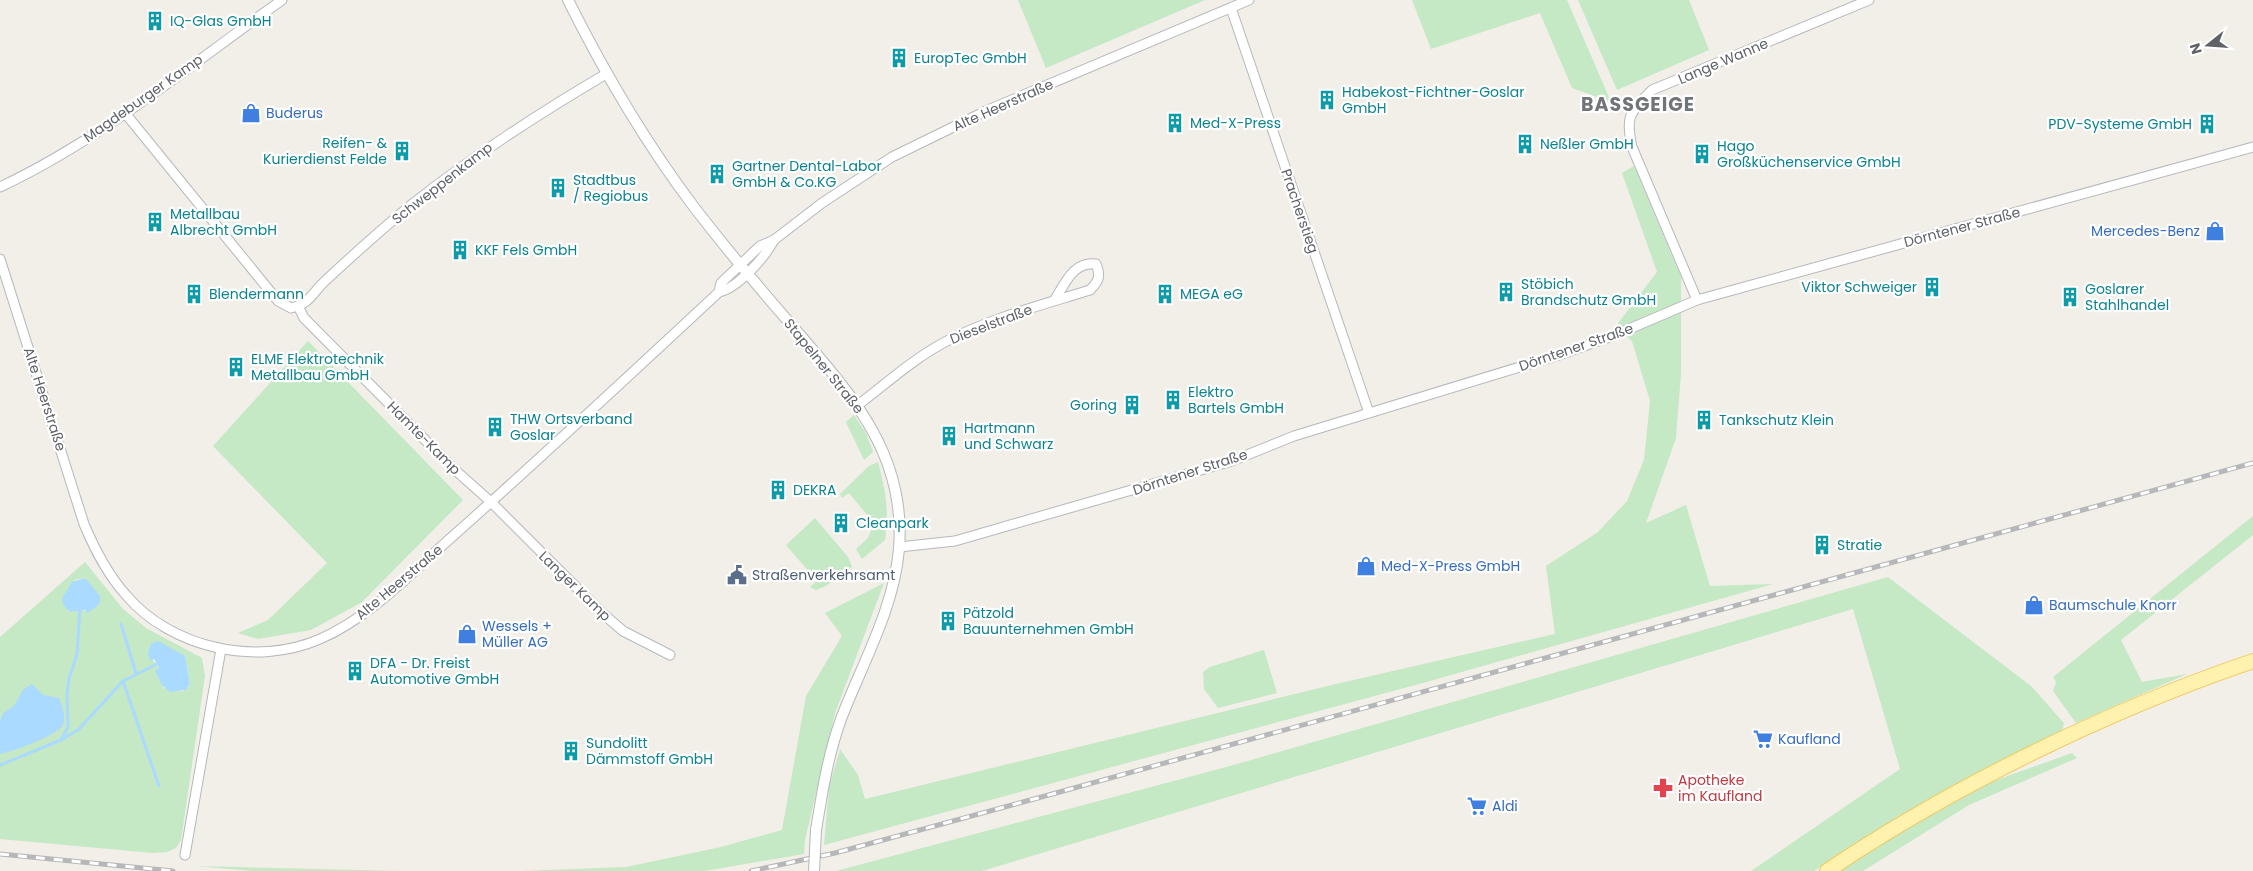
<svg xmlns="http://www.w3.org/2000/svg" width="2253" height="871" viewBox="0 0 2253 871" font-family="Poppins,sans-serif">
<style>
.green{fill:#c5e8c5;fill-rule:evenodd}
.water{fill:#aadaff}
.lines{fill:none;stroke-linecap:round;stroke-linejoin:round}
.stream{stroke:#aadaff;stroke-width:3}
.minor-casing{stroke:#b5b8bc;stroke-width:11}
.tertiary-casing{stroke:#b5b8bc;stroke-width:12}
.primary-casing{stroke:#f2c960;stroke-width:16}
.minor{stroke:#fff;stroke-width:9}
.tertiary{stroke:#fff;stroke-width:10}
.primary{stroke:#fff2af;stroke-width:14}
.rail-casing{stroke:#b6b7b8;stroke-width:5}
.rail{stroke:#fff;stroke-width:3;stroke-dasharray:9;stroke-linecap:butt}
.tertiary-bridge-casing{stroke:#b5b8bc;stroke-width:12;stroke-linecap:butt}
.tertiary-bridge{stroke:#fff;stroke-width:10}
.labels{text-anchor:middle;dominant-baseline:central;stroke-width:4.5;stroke-linejoin:round;paint-order:stroke}
.culture-label{font-size:14px;fill:#0d838f;stroke:#fff;text-anchor:start}
.street-label{font-size:14px;fill:#5f6368;stroke:#fff}
.shop-label{font-size:14px;fill:#366cbe;stroke:#fff;text-anchor:start}
.service-label{font-size:14px;fill:#4e5e75;stroke:#fff;text-anchor:start}
.health-label{font-size:14px;fill:#be3a42;stroke:#fff;text-anchor:start}
.district-label{font-size:19px;font-weight:bold;letter-spacing:1px;fill:#70757a;stroke:#fff}
</style>
<rect width="100%" height="100%" fill="#f1efe8"/>
<g class="green">
<polygon points="1018,0 1205,0 1046,68"/>
<polygon points="1412,0 1567,0 1611,102 1572,88 1540,13 1431,49"/>
<polygon points="1578,0 1689,0 1709,50 1617,90"/>
<polygon points="1634,166 1681,277 1681,374 1676,438 1646,523 1686,505 1710,586 1773,584 1430,681 824,845 829,787 840,749 858,775 865,799 1336,684 1555,634 1546,566 1598,532 1627,501 1644,460 1650,401 1632,341 1616,326 1657,272 1622,173"/>
<polygon points="308,341 463,500 362,602 311,630 258,639 238,633 268,620 327,563 213,446"/>
<polygon points="854,415 866,433 873,452 864,460 846,422"/>
<path d="M 878,462 C 886,493 889,508 885,540 L 862,559 L 856,549 L 868,538 L 874,523 L 849,493 L 842,498 L 840,494 L 869,466 Z"/>
<polygon points="2253,516 2253,535 2121,640 2142,682 2187,674 2076,723 2053,691 2056,682 2053,677"/>
<polygon points="815,518 848,557 852,567 826,586 816,590 810,587 817,581 786,545"/>
<path d="M 85,562 L 123,609 L 146,628 L 202,658 L 205,676 L 181,840 L 176,848 L 167,852 L 153,853 L 0,839 L 0,637 ZM 85,578 L 100,603 L 91,611 L 74,610 L 74,612 L 68,611 L 75,580 ZM 152,643 L 185,656 L 190,684 C 185,696 174,690 164,688 L 155,671 L 159,669 L 148,653 Z"/>
<polygon points="1888,577 2031,686 2064,723 2062,732 1883,828 1814,871 1751,871 1900,769 1853,609 982,871 836,871 1230,766"/>
<polygon points="884,583 835,713 805,840 804,854 705,871 521,871 626,867 721,847 782,830 806,696 842,636 825,613"/>
<polygon points="1264,650 1277,693 1218,708 1204,689 1203,672 1210,667"/>
<polygon points="2072,753 2077,758 1969,805 1863,871 1837,871 1926,817 1991,782"/>
<polygon points="196,866 403,871 253,871"/>
</g>
<g class="water">
<polygon points="85,578 100,596 100,603 91,611 86,613 86,610 70,612 64,606 62,599 72,582"/>
<polygon points="158,641 185,656 190,684 186,690 170,692 162,685 155,671 159,668 154,659 150,661 148,653 151,644"/>
<path d="M 32,684 L 43,695 L 59,698 C 62,706 66,716 63,725 C 58,735 12,752 0,754 L 0,721 L 3,713 L 14,706 L 23,690 Z"/>
</g>
<g class="lines">
<g class="stream">
<polyline points="121,624 136,673"/>
<polyline points="123,681 159,786"/>
<polyline points="61,740 68,727 67,694 69,679 77,654 80,607"/>
<polyline points="0,765 61,740 79,729 123,681 161,662"/>
</g>
<defs>
<g id="minor">
<polyline points="1231,8 1369,413"/>
<path d="M 125,113 L 278,301 L 291,308 C 312,302 311,294 325,281 C 353,255 382,229 411,205 C 473,156 538,114 606,74"/>
<path d="M 0,187 C 102,139 190,65 282,0"/>
<path d="M 0,259 L 84,524 C 95,550 107,574 126,595 C 171,648 256,667 320,639 C 371,617 412,572 453,536 C 543,456 631,374 719,292 C 738,288 765,257 774,240"/>
<polyline points="719,292 721,283 760,246 774,240 822,203 892,157 988,110 1249,0"/>
<path d="M 1697,300 L 1632,147 C 1625,115 1630,113 1652,90 L 1869,0"/>
<polyline points="298,306 304,318 454,469 491,502 601,612 623,631 670,655"/>
<path d="M 858,405 C 887,383 913,359 945,342 C 991,318 1042,305 1090,290 C 1099,281 1101,276 1096,264 C 1073,261 1065,284 1054,301"/>
<polyline points="899,547 955,541 1232,461 1294,436 1559,355 1615,335 1697,300 2253,147"/>
<polyline points="185,855 221,649"/>
</g>
<path id="tertiary" d="M 568,0 C 604,72 645,142 694,207 C 724,246 755,283 788,321 C 846,389 907,450 899,549 C 894,609 862,664 841,719 C 828,755 822,793 816,830"/>
<path id="primary" d="M 1827,871 C 1953,786 2109,710 2253,661"/>
</defs>
<use href="#minor" class="minor-casing"/>
<use href="#tertiary" class="tertiary-casing"/>
<use href="#primary" class="primary-casing"/>
<use href="#minor" class="minor"/>
<use href="#tertiary" class="tertiary"/>
<use href="#primary" class="primary"/>
<defs>
<g id="rail">
<polyline points="0,854 173,871"/>
<polyline points="751,871 835,853 1045,796 2253,463"/>
</g>
</defs>
<use href="#rail" class="rail-casing"/>
<use href="#rail" class="rail"/>
<defs>
<polyline id="tertiary-bridge" points="814,871 816,830"/>
</defs>
<use href="#tertiary-bridge" class="tertiary-bridge-casing"/>
<use href="#tertiary-bridge" class="tertiary-bridge"/>
</g>
<defs>
<symbol id="building-bare" viewBox="-9 -9 18 18"><path d="M-4-6H4V6H1V3H-1V6H-4ZM-2.5-4.3h1.7v1.8h-1.7ZM.8-4.3h1.7v1.8H.8ZM-2.5-1h1.7V.8h-1.7ZM.8-1h1.7V.8H.8Z" fill="#0f9aa8" stroke="#fff" stroke-width="2.5" paint-order="stroke"/></symbol>
<symbol id="shop-bare" viewBox="-9 -9 18 18"><path d="M-5-2.5h2.3a2.7 3.5 0 0 1 5.4 0H5L5.5 6h-11ZM-1.5-2.5h3a1.5 2.3 0 0 0-3 0Z" fill="#3f7fe0" stroke="#fff" stroke-width="2.5" paint-order="stroke"/></symbol>
<symbol id="civic-bare" viewBox="-9 -9 18 18"><path d="M-.6-6.5H3V-4.5H.6V-3L4-1V1h2V6H-6V1h2V-1L-.6-3ZM-1.2 2.5V6h2.4V2.5Z" fill="#5c6f8a" stroke="#fff" stroke-width="2.5" paint-order="stroke"/></symbol>
<symbol id="supermarket-bare" viewBox="-9 -9 18 18"><path d="M-6-5.5h2.5l.6 2H6L4.5 2H-2.5L-4.4-4H-6ZM-1.5 3.2a1.3 1.3 0 1 0 .1 0ZM3 3.2a1.3 1.3 0 1 0 .1 0Z" fill="#3f7fe0" stroke="#fff" stroke-width="2.5" paint-order="stroke"/></symbol>
<symbol id="pharmacy-bare" viewBox="-9 -9 18 18"><path d="M-2-6h4v4h4v4h-4v4h-4v-4h-4v-4h4Z" fill="#e0444e" stroke="#fff" stroke-width="2.5" paint-order="stroke"/></symbol>
</defs>
<g fill-rule="evenodd">
<use href="#building-bare" x="141" y="7" width="28" height="28"/>
<use href="#building-bare" x="885" y="44" width="28" height="28"/>
<use href="#building-bare" x="1313" y="86" width="28" height="28"/>
<use href="#shop-bare" x="237" y="99" width="28" height="28"/>
<use href="#building-bare" x="1161" y="109" width="28" height="28"/>
<use href="#building-bare" x="2193" y="110" width="28" height="28"/>
<use href="#building-bare" x="1511" y="130" width="28" height="28"/>
<use href="#building-bare" x="388" y="137" width="28" height="28"/>
<use href="#building-bare" x="1688" y="140" width="28" height="28"/>
<use href="#building-bare" x="703" y="160" width="28" height="28"/>
<use href="#building-bare" x="544" y="174" width="28" height="28"/>
<use href="#building-bare" x="141" y="208" width="28" height="28"/>
<use href="#shop-bare" x="2201" y="217" width="28" height="28"/>
<use href="#building-bare" x="446" y="236" width="28" height="28"/>
<use href="#building-bare" x="1918" y="273" width="28" height="28"/>
<use href="#building-bare" x="1492" y="278" width="28" height="28"/>
<use href="#building-bare" x="180" y="280" width="28" height="28"/>
<use href="#building-bare" x="1151" y="280" width="28" height="28"/>
<use href="#building-bare" x="2056" y="283" width="28" height="28"/>
<use href="#building-bare" x="222" y="353" width="28" height="28"/>
<use href="#building-bare" x="1159" y="386" width="28" height="28"/>
<use href="#building-bare" x="1118" y="391" width="28" height="28"/>
<use href="#building-bare" x="1690" y="406" width="28" height="28"/>
<use href="#building-bare" x="481" y="413" width="28" height="28"/>
<use href="#building-bare" x="935" y="422" width="28" height="28"/>
<use href="#building-bare" x="764" y="476" width="28" height="28"/>
<use href="#building-bare" x="827" y="509" width="28" height="28"/>
<use href="#building-bare" x="1808" y="531" width="28" height="28"/>
<use href="#shop-bare" x="1352" y="552" width="28" height="28"/>
<use href="#civic-bare" x="723" y="561" width="28" height="28"/>
<use href="#shop-bare" x="2020" y="591" width="28" height="28"/>
<use href="#building-bare" x="934" y="607" width="28" height="28"/>
<use href="#shop-bare" x="453" y="620" width="28" height="28"/>
<use href="#building-bare" x="341" y="657" width="28" height="28"/>
<use href="#supermarket-bare" x="1749" y="725" width="28" height="28"/>
<use href="#building-bare" x="557" y="737" width="28" height="28"/>
<use href="#pharmacy-bare" x="1649" y="774" width="28" height="28"/>
<use href="#supermarket-bare" x="1463" y="792" width="28" height="28"/>
</g>
<g class="labels">
<g class="culture-label">
<text x="170" y="21">IQ-Glas GmbH</text>
<text x="914" y="58">EuropTec GmbH</text>
<text x="1342" y="92">Habekost-Fichtner-Goslar<tspan x="1342" dy="16">GmbH</tspan></text>
<text x="1190" y="123">Med-X-Press</text>
<text x="2192" y="124" text-anchor="end">PDV-Systeme GmbH</text>
<text x="387" y="143" text-anchor="end">Reifen- &amp;<tspan x="387" dy="16">Kurierdienst Felde</tspan></text>
<text x="1540" y="144">Neßler GmbH</text>
<text x="1717" y="146">Hago<tspan x="1717" dy="16">Großküchenservice GmbH</tspan></text>
<text x="732" y="166">Gartner Dental-Labor<tspan x="732" dy="16">GmbH &amp; Co.KG</tspan></text>
<text x="573" y="180">Stadtbus<tspan x="573" dy="16">/ Regiobus</tspan></text>
<text x="170" y="214">Metallbau<tspan x="170" dy="16">Albrecht GmbH</tspan></text>
<text x="475" y="250">KKF Fels GmbH</text>
<text x="1521" y="284">Stöbich<tspan x="1521" dy="16">Brandschutz GmbH</tspan></text>
<text x="1917" y="287" text-anchor="end">Viktor Schweiger</text>
<text x="2085" y="289">Goslarer<tspan x="2085" dy="16">Stahlhandel</tspan></text>
<text x="209" y="294">Blendermann</text>
<text x="1180" y="294">MEGA eG</text>
<text x="251" y="359">ELME Elektrotechnik<tspan x="251" dy="16">Metallbau GmbH</tspan></text>
<text x="1188" y="392">Elektro<tspan x="1188" dy="16">Bartels GmbH</tspan></text>
<text x="1117" y="405" text-anchor="end">Goring</text>
<text x="510" y="419">THW Ortsverband<tspan x="510" dy="16">Goslar</tspan></text>
<text x="1719" y="420">Tankschutz Klein</text>
<text x="964" y="428">Hartmann<tspan x="964" dy="16">und Schwarz</tspan></text>
<text x="793" y="490">DEKRA</text>
<text x="856" y="523">Cleanpark</text>
<text x="1837" y="545">Stratie</text>
<text x="963" y="613">Pätzold<tspan x="963" dy="16">Bauunternehmen GmbH</tspan></text>
<text x="370" y="663">DFA - Dr. Freist<tspan x="370" dy="16">Automotive GmbH</tspan></text>
<text x="586" y="743">Sundolitt<tspan x="586" dy="16">Dämmstoff GmbH</tspan></text>
</g>
<g class="street-label">
<text transform="translate(1723 61) rotate(-23)">Lange Wanne</text>
<text transform="translate(143 98) rotate(-35)">Magdeburger Kamp</text>
<text transform="translate(1003 105) rotate(-24)">Alte Heerstraße</text>
<text transform="translate(442 183) rotate(-38)">Schweppenkamp</text>
<text transform="translate(1300 211) rotate(71)">Pracherstieg</text>
<text transform="translate(1962 227) rotate(-15)">Dörntener Straße</text>
<text transform="translate(991 324) rotate(-21)">Dieselstraße</text>
<text transform="translate(1576 347) rotate(-19)">Dörntener Straße</text>
<text transform="translate(824 366) rotate(51)">Stapelner Straße</text>
<text transform="translate(45 399) rotate(72)">Alte Heerstraße</text>
<text transform="translate(424 438) rotate(45)">Hamte-Kamp</text>
<text transform="translate(1190 472) rotate(-18)">Dörntener Straße</text>
<text transform="translate(399 582) rotate(-40)">Alte Heerstraße</text>
<text transform="translate(575 586) rotate(44)">Langer Kamp</text>
</g>
<g class="shop-label">
<text x="266" y="113">Buderus</text>
<text x="2200" y="231" text-anchor="end">Mercedes-Benz</text>
<text x="1381" y="566">Med-X-Press GmbH</text>
<text x="2049" y="605">Baumschule Knorr</text>
<text x="482" y="626">Wessels +<tspan x="482" dy="16">Müller AG</tspan></text>
<text x="1778" y="739">Kaufland</text>
<text x="1492" y="806">Aldi</text>
</g>
<g class="service-label">
<text x="752" y="575">Straßenverkehrsamt</text>
</g>
<g class="health-label">
<text x="1678" y="780">Apotheke<tspan x="1678" dy="16">im Kaufland</tspan></text>
</g>
<g class="district-label">
<text x="1638" y="104">BASSGEIGE</text>
</g>
</g>
<g transform="translate(2208 45) rotate(253)" stroke="#ffffff" stroke-width="4" paint-order="stroke">
<path d="M0-4L9 19L0 12L-9 19Z" fill="#5f6368"/>
<text y="-8" font-size="14" font-weight="bold" text-anchor="middle" fill="#5f6368">N</text>
</g>
</svg>
